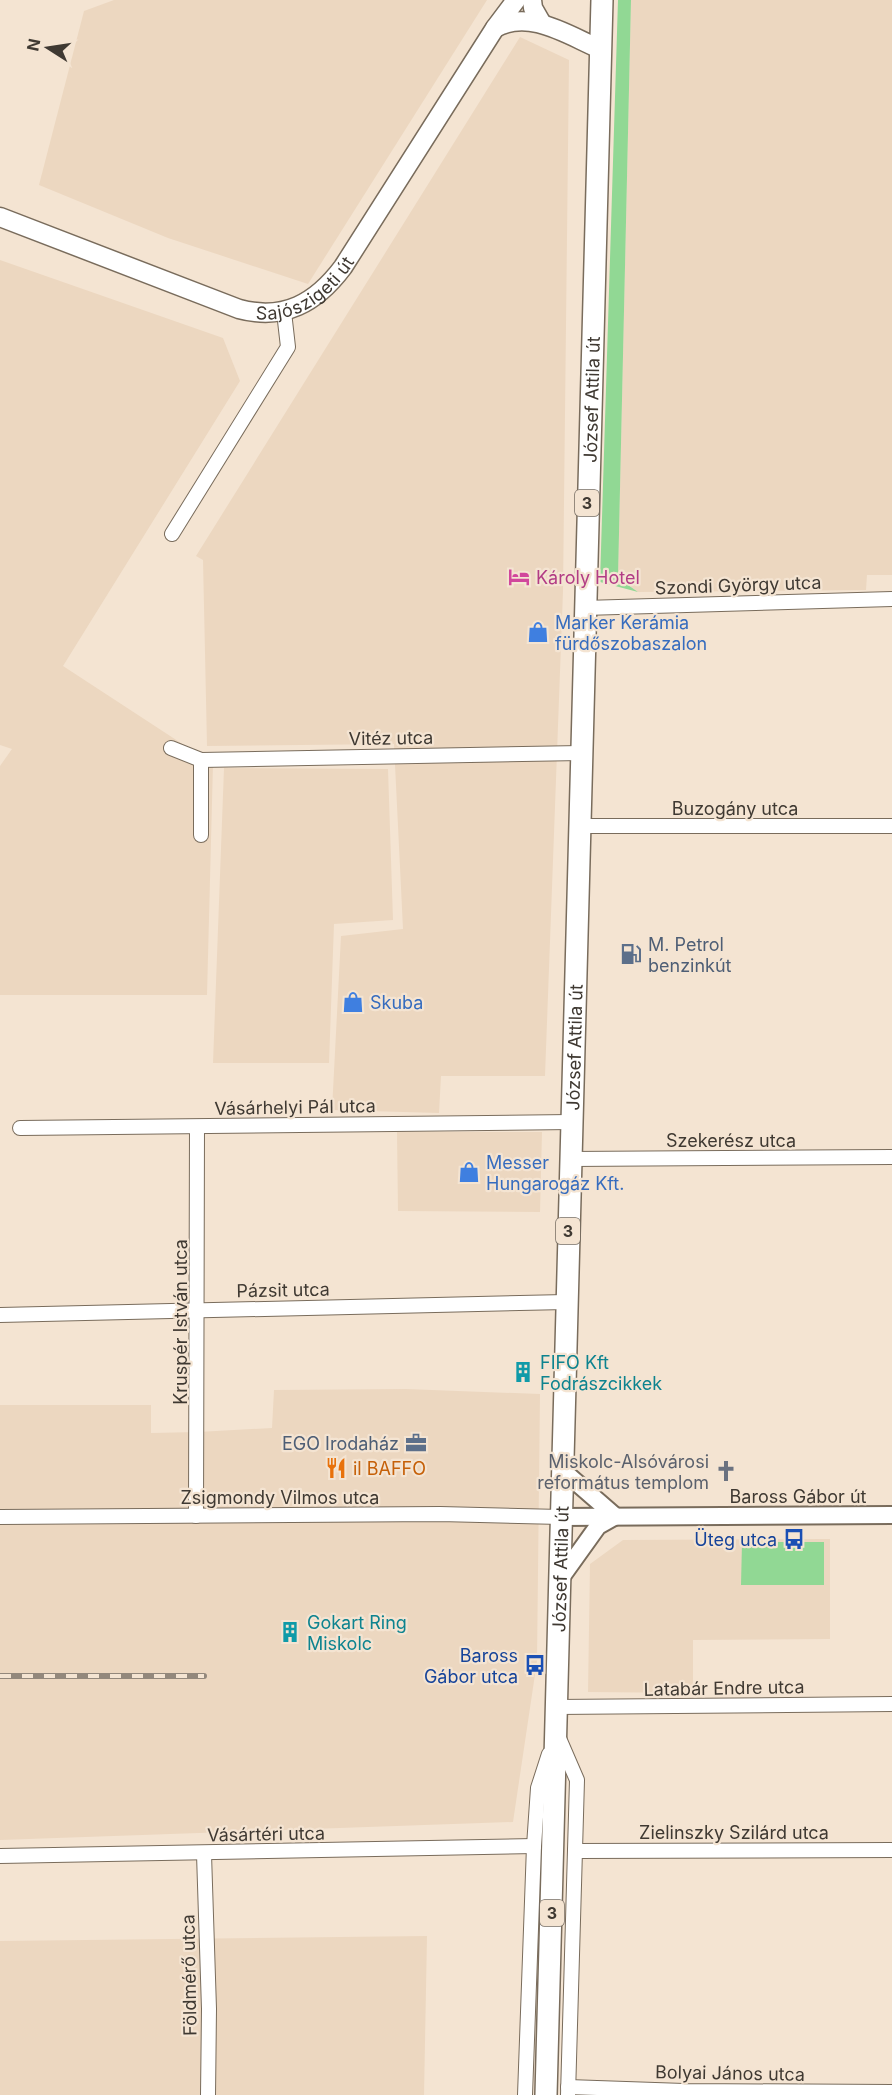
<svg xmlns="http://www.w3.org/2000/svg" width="892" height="2095" viewBox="0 0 892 2095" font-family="Inter,sans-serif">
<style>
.built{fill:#ecd7c0}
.green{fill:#91d894}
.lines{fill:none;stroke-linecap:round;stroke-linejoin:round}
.minor-casing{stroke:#796c5c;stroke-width:16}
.tertiary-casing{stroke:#796c5c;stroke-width:20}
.secondary-casing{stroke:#796c5c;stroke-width:21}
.primary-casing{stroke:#796c5c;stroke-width:24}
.minor{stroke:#fff;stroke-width:14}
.tertiary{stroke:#fff;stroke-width:16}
.secondary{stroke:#fff;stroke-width:18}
.primary{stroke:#fff;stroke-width:21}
.rail-casing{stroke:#93887c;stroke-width:6}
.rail{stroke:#f4e4d2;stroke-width:4;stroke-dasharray:11;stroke-linecap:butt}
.labels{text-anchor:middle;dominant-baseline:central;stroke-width:4.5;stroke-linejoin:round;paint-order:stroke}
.shield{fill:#f4e4d2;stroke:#756c62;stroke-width:1.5}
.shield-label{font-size:16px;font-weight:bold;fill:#3f3932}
.street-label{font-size:18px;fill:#3f3932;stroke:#f4e4d2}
.hotel-label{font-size:18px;fill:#b23c85;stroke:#f4e4d2;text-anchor:start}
.shop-label{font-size:18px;fill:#366cbe;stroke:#f4e4d2;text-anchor:start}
.service-label{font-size:18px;fill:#4e5e75;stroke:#f4e4d2;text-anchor:start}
.culture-label{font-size:18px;fill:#0d838f;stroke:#f4e4d2;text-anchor:start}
.worship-label{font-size:18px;fill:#5b616d;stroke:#f4e4d2;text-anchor:end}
.food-label{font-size:18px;fill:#c56008;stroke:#f4e4d2;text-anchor:start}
.transit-label{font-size:18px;fill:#164399;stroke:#f4e4d2;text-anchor:end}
</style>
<rect width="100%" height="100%" fill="#f4e4d2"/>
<g class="built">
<polygon points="114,0 487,0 308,284 168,238 39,185 84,11"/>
<polygon points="631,0 892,0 892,575 867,575 866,590 638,592 618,578"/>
<polygon points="520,37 569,60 563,591 545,1076 441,1076 439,1113 332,1110 341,936 403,929 394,744 207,746 203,560 196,556"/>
<polygon points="0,260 223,338 240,381 63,666 213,764 207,995 0,995 0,766 12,749 0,745"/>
<polygon points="224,768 388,769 393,920 334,924 329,1063 213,1063"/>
<polygon points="397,1132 542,1132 540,1212 398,1211"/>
<polygon points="406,1389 540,1394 537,1661 513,1822 0,1840 0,1405 151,1405 151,1433 198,1432 272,1428 274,1390"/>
<polygon points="830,1539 830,1639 693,1640 693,1693 588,1692 590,1564 623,1540"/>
<polygon points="427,1936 424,2095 0,2095 0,1941"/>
</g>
<g class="green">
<polygon points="618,0 631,0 618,578 638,592 600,582"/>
<polygon points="742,1542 824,1542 824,1585 741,1585"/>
</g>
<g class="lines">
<defs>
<g id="minor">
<polyline points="172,534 288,347 284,312"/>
<polyline points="584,608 892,599"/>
<polyline points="171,748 201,760 581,753"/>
<polyline points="579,826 892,826"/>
<polyline points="201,835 201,760"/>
<polyline points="20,1128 571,1122"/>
<polyline points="570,1159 892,1157"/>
<polyline points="0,1315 566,1302"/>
<polyline points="196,1516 197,1127"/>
<polyline points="0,1517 440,1514 561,1517"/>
<polyline points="556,1707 892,1704"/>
<polyline points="558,1736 577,1780 568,2095"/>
<polyline points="575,1851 892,1850"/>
<polyline points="204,1854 209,2009 208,2095"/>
<polyline points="0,1856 534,1846"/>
<polyline points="568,2087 684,2091 892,2092"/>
<polyline points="525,2095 534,1846 538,1788 549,1754"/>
</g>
<g id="tertiary">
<polyline points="561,1469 615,1516"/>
<polyline points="561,1517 892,1515"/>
<polyline points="560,1579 598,1526 614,1517"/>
</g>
<g id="secondary">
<polyline points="532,0 533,8 541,22"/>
<path d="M 495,28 C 530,9 567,35 600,49"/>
<path id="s1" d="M 0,217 L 239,309 C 284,321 316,303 343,267 L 495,28 L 516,0"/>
</g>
<g id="primary">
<path id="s2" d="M 546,2095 L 602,0"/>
</g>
</defs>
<use href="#minor" class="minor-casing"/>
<use href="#tertiary" class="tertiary-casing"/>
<use href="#secondary" class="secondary-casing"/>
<use href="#primary" class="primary-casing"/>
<use href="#minor" class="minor"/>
<use href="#tertiary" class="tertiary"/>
<use href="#secondary" class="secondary"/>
<use href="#primary" class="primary"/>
<defs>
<polyline id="rail" points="0,1676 204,1676"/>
</defs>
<use href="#rail" class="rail-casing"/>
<use href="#rail" class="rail"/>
</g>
<defs>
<symbol id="hotel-bare" viewBox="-9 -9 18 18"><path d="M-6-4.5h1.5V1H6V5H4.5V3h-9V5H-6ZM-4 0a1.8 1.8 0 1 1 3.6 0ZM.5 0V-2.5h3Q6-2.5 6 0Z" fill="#d1479c" stroke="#f4e4d2" stroke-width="2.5" paint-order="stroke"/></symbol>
<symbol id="shop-bare" viewBox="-9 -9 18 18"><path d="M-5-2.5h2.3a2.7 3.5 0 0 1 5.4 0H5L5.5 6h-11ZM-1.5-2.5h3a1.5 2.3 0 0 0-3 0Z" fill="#3f7fe0" stroke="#f4e4d2" stroke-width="2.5" paint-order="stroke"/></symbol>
<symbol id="fuel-bare" viewBox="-9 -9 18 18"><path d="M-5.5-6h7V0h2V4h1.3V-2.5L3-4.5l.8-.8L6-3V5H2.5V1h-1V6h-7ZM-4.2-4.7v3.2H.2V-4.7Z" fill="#5c6f8a" stroke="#f4e4d2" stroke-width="2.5" paint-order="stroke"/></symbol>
<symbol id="building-bare" viewBox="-9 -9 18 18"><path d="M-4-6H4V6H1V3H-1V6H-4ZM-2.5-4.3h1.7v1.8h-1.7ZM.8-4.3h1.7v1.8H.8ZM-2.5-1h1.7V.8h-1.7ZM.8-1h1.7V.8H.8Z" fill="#0f9aa8" stroke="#f4e4d2" stroke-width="2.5" paint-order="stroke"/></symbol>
<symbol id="office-bare" viewBox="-9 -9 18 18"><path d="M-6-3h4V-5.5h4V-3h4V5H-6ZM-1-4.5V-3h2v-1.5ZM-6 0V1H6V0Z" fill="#5c6f8a" stroke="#f4e4d2" stroke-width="2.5" paint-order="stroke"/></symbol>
<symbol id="restaurant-bare" viewBox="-9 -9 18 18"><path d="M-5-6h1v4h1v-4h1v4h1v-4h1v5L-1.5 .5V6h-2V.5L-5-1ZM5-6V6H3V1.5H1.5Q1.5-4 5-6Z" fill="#e8710a" stroke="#f4e4d2" stroke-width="2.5" paint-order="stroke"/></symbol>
<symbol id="church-bare" viewBox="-9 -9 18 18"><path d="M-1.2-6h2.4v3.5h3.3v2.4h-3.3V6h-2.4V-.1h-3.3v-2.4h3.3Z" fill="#6b7280" stroke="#f4e4d2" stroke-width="2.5" paint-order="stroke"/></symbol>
<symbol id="bus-bare" viewBox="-9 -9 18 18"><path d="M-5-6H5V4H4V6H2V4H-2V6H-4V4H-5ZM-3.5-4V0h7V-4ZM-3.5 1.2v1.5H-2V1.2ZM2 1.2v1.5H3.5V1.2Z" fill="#1a4fb4" stroke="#f4e4d2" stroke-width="2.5" paint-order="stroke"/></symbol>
</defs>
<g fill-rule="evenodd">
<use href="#hotel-bare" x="504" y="562" width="30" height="30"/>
<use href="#shop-bare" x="523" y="617" width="30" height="30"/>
<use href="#fuel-bare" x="616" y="939" width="30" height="30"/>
<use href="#shop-bare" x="338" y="987" width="30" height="30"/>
<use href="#shop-bare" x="454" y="1157" width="30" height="30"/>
<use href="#building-bare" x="508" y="1357" width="30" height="30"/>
<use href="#office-bare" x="401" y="1428" width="30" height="30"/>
<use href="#restaurant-bare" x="321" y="1453" width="30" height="30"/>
<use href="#church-bare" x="711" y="1456" width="30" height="30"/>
<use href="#bus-bare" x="779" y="1524" width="30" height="30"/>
<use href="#building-bare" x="275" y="1617" width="30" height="30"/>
<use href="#bus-bare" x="520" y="1650" width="30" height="30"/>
</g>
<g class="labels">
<g class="shield">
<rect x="575" y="490" width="24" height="26" rx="4.5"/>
<rect x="556" y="1218" width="24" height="26" rx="4.5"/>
<rect x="540" y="1900" width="24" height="26" rx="4.5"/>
</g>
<g class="shield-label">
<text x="587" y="503">3</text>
<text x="568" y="1231">3</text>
<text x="552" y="1913">3</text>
</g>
<g class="street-label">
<text stroke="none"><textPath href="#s1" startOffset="330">Sajószigeti út</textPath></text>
<text stroke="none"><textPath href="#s2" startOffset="1696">József Attila út</textPath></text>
<text transform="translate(738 585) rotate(-2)">Szondi György utca</text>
<text transform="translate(391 738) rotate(-1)">Vitéz utca</text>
<text x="735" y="808">Buzogány utca</text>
<text stroke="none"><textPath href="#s2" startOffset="1048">József Attila út</textPath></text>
<text transform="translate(295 1107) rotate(-1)">Vásárhelyi Pál utca</text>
<text x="731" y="1140">Szekerész utca</text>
<text transform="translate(283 1290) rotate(-1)">Pázsit utca</text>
<text transform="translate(180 1322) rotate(-90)">Kruspér István utca</text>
<text x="798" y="1496">Baross Gábor út</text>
<text x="280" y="1497">Zsigmondy Vilmos utca</text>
<text stroke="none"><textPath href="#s2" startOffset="526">József Attila út</textPath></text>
<text transform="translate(724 1688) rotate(-1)">Latabár Endre utca</text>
<text x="734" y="1832">Zielinszky Szilárd utca</text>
<text transform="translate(266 1834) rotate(-1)">Vásártéri utca</text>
<text transform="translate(189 1975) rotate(-91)">Földmérő utca</text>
<text transform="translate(730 2073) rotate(1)">Bolyai János utca</text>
</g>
<g class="hotel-label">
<text x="536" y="577">Károly Hotel</text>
</g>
<g class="shop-label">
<text x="555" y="622">Marker Kerámia<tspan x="555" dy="21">fürdőszobaszalon</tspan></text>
<text x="370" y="1002">Skuba</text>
<text x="486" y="1162">Messer<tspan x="486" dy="21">Hungarogáz Kft.</tspan></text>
</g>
<g class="service-label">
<text x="648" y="944">M. Petrol<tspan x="648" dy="21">benzinkút</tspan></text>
<text x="399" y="1443" text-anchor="end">EGO Irodaház</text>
</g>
<g class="culture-label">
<text x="540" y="1362">FIFO Kft<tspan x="540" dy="21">Fodrászcikkek</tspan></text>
<text x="307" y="1622">Gokart Ring<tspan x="307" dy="21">Miskolc</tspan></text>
</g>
<g class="worship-label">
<text x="709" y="1461">Miskolc-Alsóvárosi<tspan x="709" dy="21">református templom</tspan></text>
</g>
<g class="food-label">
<text x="353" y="1468">il BAFFO</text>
</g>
<g class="transit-label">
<text x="777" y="1539">Üteg utca</text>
<text x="518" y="1655">Baross<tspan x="518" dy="21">Gábor utca</tspan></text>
</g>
</g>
<g transform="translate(48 48) rotate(282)" stroke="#f4e4d2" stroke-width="4.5" paint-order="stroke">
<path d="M0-4.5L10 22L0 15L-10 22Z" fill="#3f3932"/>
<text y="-9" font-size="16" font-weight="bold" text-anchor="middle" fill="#3f3932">N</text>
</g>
</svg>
